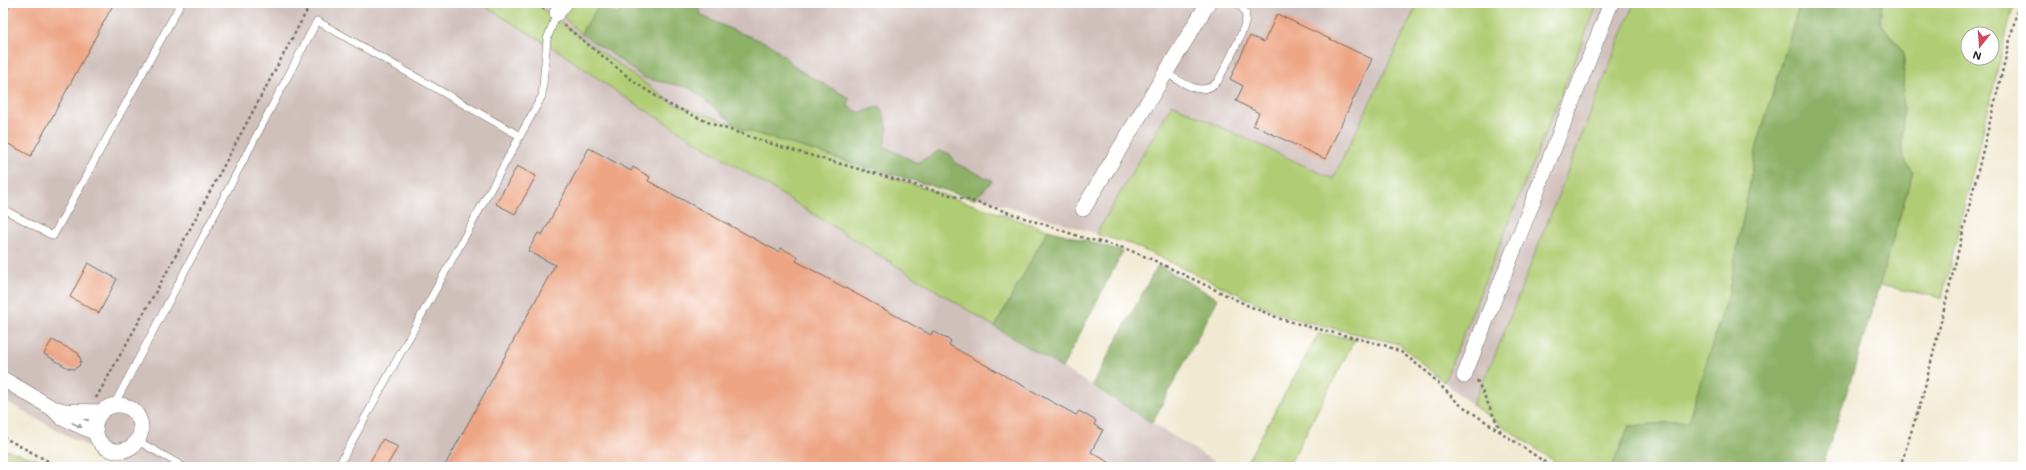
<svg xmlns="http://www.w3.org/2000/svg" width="2026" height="470" viewBox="0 0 2026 470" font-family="Mali,sans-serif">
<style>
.industrial{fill:#d0c0bc}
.green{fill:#b0cd74;stroke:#6e7c50;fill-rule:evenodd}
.forest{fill:#8cb066;stroke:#5c6e48}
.building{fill:#eda584}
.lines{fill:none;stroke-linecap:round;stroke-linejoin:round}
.service-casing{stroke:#706e65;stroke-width:8}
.minor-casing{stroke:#706e65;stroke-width:16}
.path{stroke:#706e65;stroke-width:2.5;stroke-dasharray:3 3;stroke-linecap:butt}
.service{stroke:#fff;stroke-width:7}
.minor{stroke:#fff;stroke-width:15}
.oneway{fill:#a0a0a0}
</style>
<rect width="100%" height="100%" fill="#fff"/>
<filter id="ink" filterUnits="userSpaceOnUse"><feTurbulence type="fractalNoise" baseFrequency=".025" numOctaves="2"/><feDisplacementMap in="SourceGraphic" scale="8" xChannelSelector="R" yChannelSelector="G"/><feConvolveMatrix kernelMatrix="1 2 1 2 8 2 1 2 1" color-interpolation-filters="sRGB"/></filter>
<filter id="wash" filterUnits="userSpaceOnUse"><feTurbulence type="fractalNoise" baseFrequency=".012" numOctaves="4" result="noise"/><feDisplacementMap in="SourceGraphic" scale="16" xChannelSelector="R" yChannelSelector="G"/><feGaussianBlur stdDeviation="0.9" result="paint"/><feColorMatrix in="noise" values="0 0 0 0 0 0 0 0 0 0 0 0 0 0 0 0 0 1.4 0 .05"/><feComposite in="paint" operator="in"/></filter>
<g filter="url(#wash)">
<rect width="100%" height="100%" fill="#f1e9d1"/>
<g class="industrial">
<polygon points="3,3 479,3 557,50 623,96 1223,467 125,467 3,400"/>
<polygon points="534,3 1634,3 1495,355 1472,405 1399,344 1287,317 1133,245 672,103"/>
</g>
<g class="green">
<polygon points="479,3 534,3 672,103 1048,230 995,327 623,96 557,50"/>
<polygon points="549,3 624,3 619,15 584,27 581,34"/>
<polygon points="1418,3 1598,3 1444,382 1399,344 1287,317 1133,245 1096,234 1172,104 1333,179"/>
<polygon points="1634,3 1800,3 1757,146 1729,291 1688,421 1629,426 1612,467 1563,467 1472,405 1495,355"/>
<path d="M 1882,3 L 2014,3 L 1942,298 L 1879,285 L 1913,172 L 1902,157 L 1904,53 L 1880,22 ZM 1968,34 L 1992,34 L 1992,58 L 1968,58 Z"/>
<polygon points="1319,333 1355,339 1288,467 1244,467"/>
<polygon points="3,449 48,463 55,467 3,467"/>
</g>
<g class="forest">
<polygon points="624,3 696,3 702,16 735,31 770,44 799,70 849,98 848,107 861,113 880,106 888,128 884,146 917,163 939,151 950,154 955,163 993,181 974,199 741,129 690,88 644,78 609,52 581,34 599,5 619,15"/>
<polygon points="1800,3 1882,3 1880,22 1904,53 1902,157 1913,172 1853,373 1822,467 1612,467 1629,426 1688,421 1729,291 1757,146"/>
<polygon points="1048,230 1123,251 1062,368 995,327"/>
<polygon points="1158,265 1218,299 1152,423 1092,385"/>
</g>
<g id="blocks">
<g class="building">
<polygon points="11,3 114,3 31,156 3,141 3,18"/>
<polygon points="1277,14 1372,59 1325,159 1253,125 1259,113 1236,101 1243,86 1230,79 1250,36 1264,42"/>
<polygon points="589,148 631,171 633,167 650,177 648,181 779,252 781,248 798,257 796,261 931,335 933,331 951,341 949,345 1076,415 1079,411 1096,421 1094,425 1103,430 1091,452 1117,467 444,467 555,265 528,251 538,233 542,235"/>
<polygon points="517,166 536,176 515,214 496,204"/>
<polygon points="88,263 117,279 99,313 70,297"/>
<polygon points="52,340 78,353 81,360 79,366 74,369 68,368 44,354"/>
<polygon points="383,439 398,447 386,467 367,467"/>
</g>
</g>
</g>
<g filter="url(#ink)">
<use href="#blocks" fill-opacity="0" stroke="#706e65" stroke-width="1"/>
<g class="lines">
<defs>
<g id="service">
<path d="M 1166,73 C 1182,82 1202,99 1218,81 C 1225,67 1245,32 1246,18 C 1246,11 1243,7 1237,3"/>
<polyline points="3,209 53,236 181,3"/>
<polyline points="114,405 317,21 520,136"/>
<polyline points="138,441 184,467"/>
<polyline points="338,467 542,96 547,39 557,13"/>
</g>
<g id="minor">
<polyline points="557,13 565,3"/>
<polyline points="1083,209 1208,3"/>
<polyline points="1464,376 1611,3"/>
<polyline points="3,379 52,408"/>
<circle cx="118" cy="428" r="23"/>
<polyline points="96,433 62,418 52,408 65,411 101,412"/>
</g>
</defs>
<use href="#service" class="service-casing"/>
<use href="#minor" class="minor-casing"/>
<g class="path">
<polyline points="537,3 544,9"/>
<polyline points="564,25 637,84 668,104 712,124 781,147 989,206 1084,238 1124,248 1151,259 1249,306 1281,319 1306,326 1384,345 1401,352 1427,372 1458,403 1552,467"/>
<polyline points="1477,380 1501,432"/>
<polyline points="96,398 169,268 311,3"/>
<polyline points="3,437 59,467"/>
<polyline points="1900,467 1923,395 2019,3"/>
</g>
<use href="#service" class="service"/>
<use href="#minor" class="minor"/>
</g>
<defs><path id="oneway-solid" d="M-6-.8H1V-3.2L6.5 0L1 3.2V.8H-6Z"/></defs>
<use class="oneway" href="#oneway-solid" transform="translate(77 425) rotate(25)"/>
</g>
<rect width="2026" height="470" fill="none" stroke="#fff" stroke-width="16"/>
<g transform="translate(1980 46) rotate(197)"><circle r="19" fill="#ffffff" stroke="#aaaaaa"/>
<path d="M0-3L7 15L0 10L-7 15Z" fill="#d1495b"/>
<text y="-6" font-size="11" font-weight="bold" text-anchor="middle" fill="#2b2b2b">N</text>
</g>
</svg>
